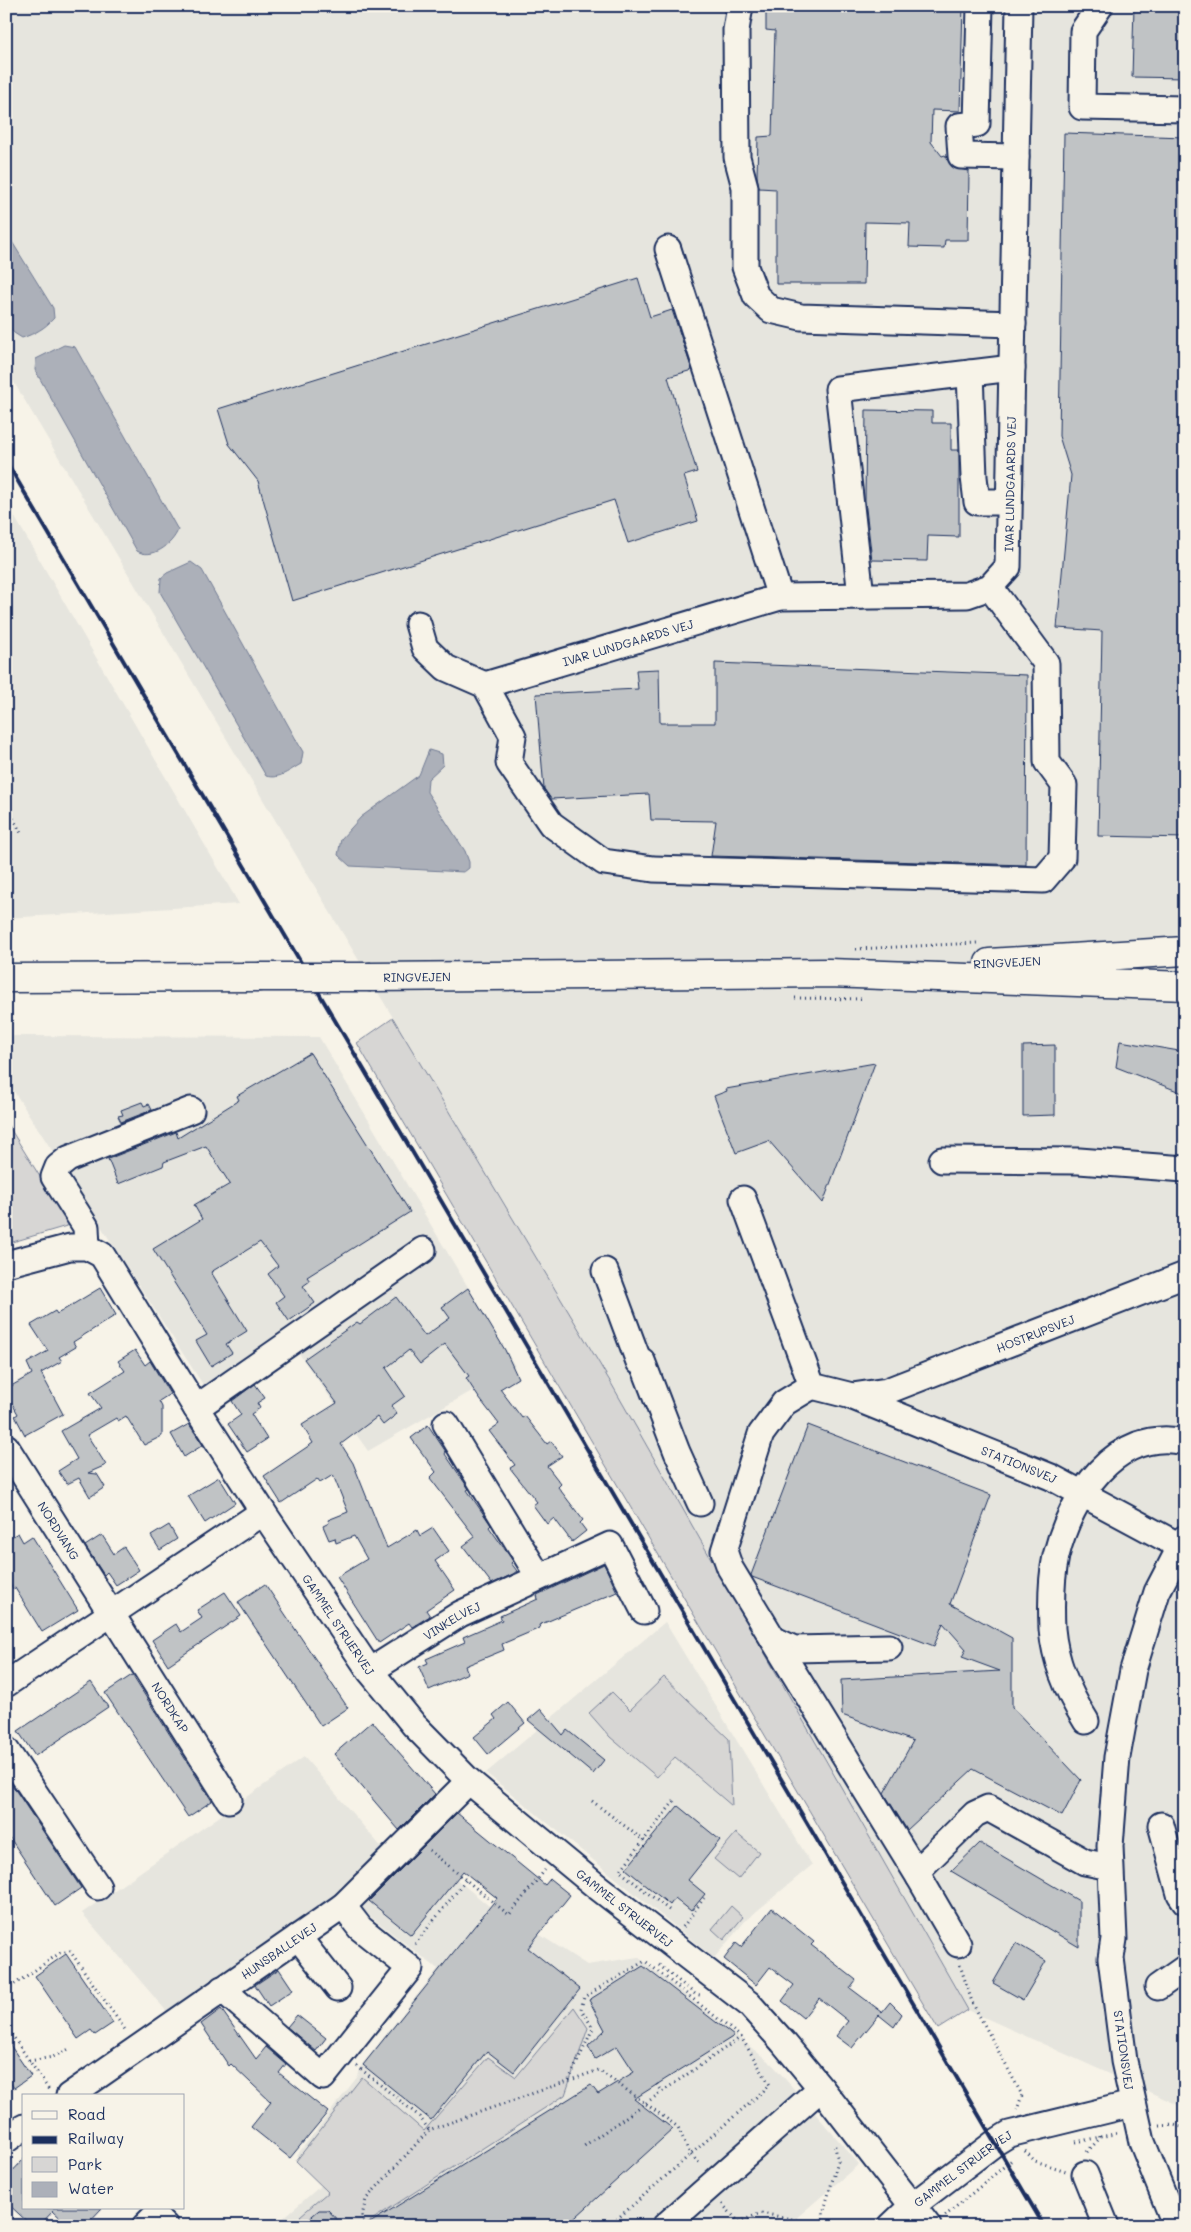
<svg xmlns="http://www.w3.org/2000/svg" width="1191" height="2232" viewBox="0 0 1191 2232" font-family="Mali,sans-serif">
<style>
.built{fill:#e6e5de}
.green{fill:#d7d6d4;stroke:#798299}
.water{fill:#acb0b9;stroke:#727c95}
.building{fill:#c0c3c5;stroke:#1b2f5e}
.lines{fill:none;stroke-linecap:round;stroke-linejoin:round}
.minor-casing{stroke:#1b2f5e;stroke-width:29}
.major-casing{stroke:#1b2f5e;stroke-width:31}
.path{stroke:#1b2f5e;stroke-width:3;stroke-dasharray:1 4;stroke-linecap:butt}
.minor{stroke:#f7f3e8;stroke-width:25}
.major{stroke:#f7f3e8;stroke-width:28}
.rail{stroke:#1b2f5e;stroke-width:4}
.major-bridge-casing{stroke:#1b2f5e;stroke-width:31;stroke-linecap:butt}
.major-bridge{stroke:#f7f3e8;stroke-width:28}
.labels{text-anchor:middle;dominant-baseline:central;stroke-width:4;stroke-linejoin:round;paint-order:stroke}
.street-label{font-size:12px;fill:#1b2f5e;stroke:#f7f3e8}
</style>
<rect width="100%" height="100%" fill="#f7f3e8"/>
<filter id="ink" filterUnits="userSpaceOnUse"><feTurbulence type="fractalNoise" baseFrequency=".02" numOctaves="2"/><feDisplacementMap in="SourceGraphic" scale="10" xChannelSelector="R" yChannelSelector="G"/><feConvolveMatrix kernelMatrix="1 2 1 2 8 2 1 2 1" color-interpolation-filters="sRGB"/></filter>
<g filter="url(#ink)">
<g class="built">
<polygon points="6,6 1185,6 1185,2108 968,2010 611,1383 6,369"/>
<polygon points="6,502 239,904 6,918"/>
<polygon points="6,1036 319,1037 515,1366 368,1451 298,1352 218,1408 6,1079"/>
<polygon points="665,1622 812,1865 746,1920 714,1958 486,1773"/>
<polygon points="304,1757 383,1849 400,1833 489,1906 520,1922 587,1965 638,1957 773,2065 859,2164 787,2226 274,2226 325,2182 297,2155 358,2076 361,2066 438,1969 339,1892 168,2013 82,1913"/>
</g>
<g class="green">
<polygon points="393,1018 611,1383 968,2010 938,2029 357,1043"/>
<polygon points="6,1122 70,1225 6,1244"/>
<polygon points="664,1677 729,1739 732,1806 675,1757 657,1777 610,1737 589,1713 612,1692 630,1710"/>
<polygon points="736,1833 759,1852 738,1879 714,1859"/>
<polygon points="731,1906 743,1917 724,1940 712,1929"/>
<polygon points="574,2007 588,2028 565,2095 370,2221 373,2226 308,2226 300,2216 328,2192 296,2161 362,2077 424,2131 488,2057 516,2077"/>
</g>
<g class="water">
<path d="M 6,232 L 53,308 L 54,318 C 44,329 36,333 22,338 L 14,333 L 6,321 Z"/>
<path d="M 64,345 L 75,347 L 178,530 C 172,545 152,560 137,551 L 35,370 L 36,359 Z"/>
<path d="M 191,562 L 202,570 L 303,752 L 301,764 C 290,770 279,780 266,776 L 160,592 L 161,578 L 167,573 Z"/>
<polygon points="429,750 442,754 443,765 428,779 427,792 465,851 469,862 469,868 464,872 350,866 338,855 341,839 361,817 419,775"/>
</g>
<g class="building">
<polygon points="963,6 960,111 932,110 931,142 942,156 945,155 954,168 969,171 968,240 945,240 944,248 909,247 910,223 865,222 864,284 776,284 776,189 759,188 757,176 758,137 772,136 775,31 766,30 766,7"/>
<polygon points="1134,6 1185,6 1185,78 1132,77"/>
<polygon points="1064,133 1185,137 1185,838 1098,836 1102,631 1057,628 1071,475 1059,436"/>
<polygon points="638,278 650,317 672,310 692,370 668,377 697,472 684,476 698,521 628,543 614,500 292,601 258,481 229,444 218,409"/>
<polygon points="866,410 932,411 932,423 951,423 951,450 959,450 959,537 928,536 927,561 872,560 865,500"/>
<polygon points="715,663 1027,675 1026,865 711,856 716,821 651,820 649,794 551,799 544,789 536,694 638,689 636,670 659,669 660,723 715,723"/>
<polygon points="1120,1041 1185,1052 1185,1094 1116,1067"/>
<polygon points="1055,1045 1055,1115 1023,1116 1023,1046"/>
<polygon points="310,1053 410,1212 307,1277 310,1281 303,1286 315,1303 289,1321 276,1302 284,1296 268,1274 278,1266 260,1242 211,1272 247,1331 226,1344 232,1353 211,1366 196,1341 207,1335 153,1249 202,1219 194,1205 230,1184 206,1146 164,1162 163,1166 118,1184 108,1159 176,1132 178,1138 239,1100 237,1096"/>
<polygon points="875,1063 823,1203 769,1141 736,1153 714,1096 727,1091 726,1089"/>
<polygon points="142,1102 144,1106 149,1104 152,1110 121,1122 118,1116 123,1115 121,1110"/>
<polygon points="100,1288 116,1315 73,1342 76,1347 59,1357 62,1361 41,1373 63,1414 25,1435 15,1416 18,1414 6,1393 6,1389 32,1374 27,1363 48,1351 31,1325 55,1311 57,1314"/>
<polygon points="468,1288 505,1350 518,1378 500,1389 522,1418 525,1416 547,1444 551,1441 562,1456 547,1466 561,1484 558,1487 583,1520 580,1523 586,1531 572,1542 554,1518 547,1524 533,1505 537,1502 510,1468 515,1465 489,1431 499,1424 479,1398 466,1378 469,1376 445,1344 420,1364 409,1350 386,1368 405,1396 391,1406 397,1414 383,1425 377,1417 341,1444 353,1463 387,1548 417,1530 420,1536 433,1528 449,1551 435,1561 455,1590 426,1610 430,1616 412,1627 409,1623 379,1643 337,1577 367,1559 354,1536 336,1543 335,1538 329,1540 323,1526 329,1523 328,1520 348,1512 333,1475 320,1483 317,1479 281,1503 264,1476 313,1443 302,1425 337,1403 304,1359 357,1322 360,1324 396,1297 425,1336 450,1318 442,1307"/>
<polygon points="135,1350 145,1365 150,1361 170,1394 159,1401 162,1407 162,1436 144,1445 126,1416 118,1421 116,1418 87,1435 106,1465 88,1473 97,1474 105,1487 90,1497 79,1478 67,1484 58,1471 77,1459 61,1431 101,1408 90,1393 125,1371 118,1361"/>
<polygon points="255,1384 265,1398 257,1403 260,1408 251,1414 267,1439 247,1452 228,1424 241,1415 232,1401"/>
<polygon points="189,1424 203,1445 184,1457 171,1434"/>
<polygon points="428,1425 446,1452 445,1454 469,1489 467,1490 491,1525 489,1527 513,1561 511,1563 517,1571 513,1574 492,1584 463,1546 475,1537 430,1478 436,1472 411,1438"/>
<polygon points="808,1425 991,1495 950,1604 1012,1638 1012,1707 1081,1780 1062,1816 973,1769 907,1830 884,1793 913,1741 842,1715 841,1680 1000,1671 962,1657 966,1649 943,1623 934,1646 752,1577 751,1575"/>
<polygon points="219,1477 235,1503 205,1523 188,1496"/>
<polygon points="169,1525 177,1539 160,1550 151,1536"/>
<polygon points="18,1533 23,1542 32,1536 78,1610 42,1632 15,1588 13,1589 6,1577 6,1540"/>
<polygon points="102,1535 114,1554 124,1547 139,1570 116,1585 107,1572 104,1575 85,1546"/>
<polygon points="604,1564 617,1592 539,1625 540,1628 502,1644 504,1650 465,1666 468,1673 429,1690 419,1667 428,1663 426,1659 465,1642 463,1637 502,1620 500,1616 538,1599 537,1595"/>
<polygon points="265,1584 348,1708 321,1726 238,1602"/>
<polygon points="225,1592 241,1616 168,1665 152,1640 176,1624 181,1632 202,1618 197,1610"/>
<polygon points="132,1675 212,1801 188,1817 105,1693"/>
<polygon points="91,1682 108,1707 35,1756 18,1731"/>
<polygon points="508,1702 525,1723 488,1754 474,1737 496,1719 493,1715"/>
<polygon points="541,1709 563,1735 567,1730 604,1760 593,1774 528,1720"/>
<polygon points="372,1721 435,1794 399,1830 334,1754"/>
<polygon points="6,1776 81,1888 55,1906 6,1832"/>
<polygon points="678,1806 720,1840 688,1880 705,1894 691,1911 675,1898 670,1905 626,1869"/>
<polygon points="457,1813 545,1885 550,1879 570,1895 528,1948 580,1989 514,2072 487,2051 431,2120 363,2065 497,1898 463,1871 411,1935 369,1901"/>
<polygon points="980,1843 1079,1901 1079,1947 951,1871"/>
<polygon points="772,1908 814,1942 811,1945 856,1980 850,1988 882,2012 890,2002 902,2014 894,2027 879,2015 852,2048 836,2036 848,2021 819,1998 803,2018 782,2001 794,1985 770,1967 756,1985 724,1959 736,1943 741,1947"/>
<polygon points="1016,1943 1046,1961 1023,2000 993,1983"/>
<polygon points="66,1954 113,2023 95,2035 91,2030 78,2039 35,1976"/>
<polygon points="643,1966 734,2036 634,2099 673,2129 566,2226 365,2226 591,2085 598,2094 634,2072 617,2046 595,2059 588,2046 605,2030 589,2000"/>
<polygon points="279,1969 293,1990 269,2006 255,1985"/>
<polygon points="221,2009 256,2059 266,2047 286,2064 279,2073 328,2112 290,2158 251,2127 271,2102 231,2064 229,2066 201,2024"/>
<polygon points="297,2015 326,2038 316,2051 287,2027"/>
<polygon points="6,2039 31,2076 14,2088 6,2077"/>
<polygon points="24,2159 24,2208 102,2208 85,2226 69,2226 53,2211 39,2226 32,2226 6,2202 6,2178"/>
<polygon points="319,2210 328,2210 343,2226 300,2226"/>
</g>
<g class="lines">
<defs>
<g id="minor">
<polyline points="740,6 736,30 737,157 745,187 745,267 756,296 771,310 801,317 1013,324"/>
<polyline points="980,6 977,124 959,126 961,156 1016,157"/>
<polyline points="1100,6 1083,31 1082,107 1185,109"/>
<polyline points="668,249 780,597"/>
<polyline points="970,373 974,477 977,502 1009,502"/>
<polyline points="861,596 838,389 1012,368"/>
<polyline points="418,624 425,648 446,668 485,685 513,736 509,763 551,824 604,862 653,869 1043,880 1062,858 1064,785 1047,762 1046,663 990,587"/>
<path id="s1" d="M 485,685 L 780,597 L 967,595 L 990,587 L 1008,567 L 1019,6"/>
<polyline points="942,1160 1079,1161 1185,1169"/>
<path id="s2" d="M 743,1199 L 812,1386 L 852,1396 L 887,1391 L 1185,1275"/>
<polyline points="87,1247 86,1227 54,1177 58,1167 68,1159 191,1110"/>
<path id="s3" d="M 6,1264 L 70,1247 L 87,1247 L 102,1255 L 196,1408 L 263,1512 L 370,1671 L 414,1725 L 469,1781 L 595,1885 L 749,2004 L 783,2042 L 821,2088 L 928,2226"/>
<polyline points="605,1271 639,1362"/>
<polyline points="642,1361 677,1452 700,1503"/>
<polyline points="812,1386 784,1403 761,1434 724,1551 730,1568 773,1639 794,1649 889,1647"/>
<path id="s4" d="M 853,1397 L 1051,1477 L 1185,1549"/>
<polyline points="196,1408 423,1250"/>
<polyline points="446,1424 539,1577"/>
<path id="s5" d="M 6,1447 L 229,1800"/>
<polyline points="773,1639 919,1877"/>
<path id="s6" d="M 370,1671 L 460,1614 L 610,1545 L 644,1611"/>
<polyline points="6,1684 263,1512"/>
<path d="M 1086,1721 C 1069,1694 1055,1662 1052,1629 C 1051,1605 1051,1579 1056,1556 C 1070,1498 1115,1426 1185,1442"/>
<polyline points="6,1750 98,1887"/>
<polyline points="1161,1825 1180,1894 1185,1901"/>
<polyline points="298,1937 338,1988"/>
<polyline points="958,1944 919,1877 920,1868 975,1814 988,1808 1085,1862 1110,1867"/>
<polyline points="1158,1987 1185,1968"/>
<polyline points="222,1989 323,2077 410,1968 360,1928 343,1906"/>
<path id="s7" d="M 69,2096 L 343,1906 L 469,1781"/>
<polyline points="6,2140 24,2127"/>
<polyline points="1085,2174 1106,2226"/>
<polyline points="145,2226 155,2216 165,2226"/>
<polyline points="665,2226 821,2088"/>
<path id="s8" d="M 891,2226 L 912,2206 L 996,2142 L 1009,2134 L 1132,2104"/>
<polyline points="1176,2226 1142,2142 1124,2061 1111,1958 1114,1939 1110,1846 1117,1757 1133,1670 1157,1592 1185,1538"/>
</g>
<g id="major">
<polyline points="989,963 1185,951"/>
<path id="s9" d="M 371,977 L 829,973 L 1185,986"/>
<polyline points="6,978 258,977"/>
</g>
</defs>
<use href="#minor" class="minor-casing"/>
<use href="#major" class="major-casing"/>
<g class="path">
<polyline points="6,805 21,833"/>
<polyline points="856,949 977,943"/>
<polyline points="795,998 864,999"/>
<polyline points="592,1801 647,1843"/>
<polyline points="429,1850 509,1915 545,1870"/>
<polyline points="669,1910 620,1871 675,1800"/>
<polyline points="683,1927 704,1898"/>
<polyline points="415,1944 466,1880"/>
<polyline points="659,1965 695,1994 700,1995"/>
<polyline points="960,1965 972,2002 1022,2095 1017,2110"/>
<polyline points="6,1990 60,1953 70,1951 126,2031"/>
<polyline points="6,2026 49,2090"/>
<polyline points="29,2061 53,2057 71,2048"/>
<polyline points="357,2066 419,2116 429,2130"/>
<polyline points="569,2080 593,2028 581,2009 584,1997 645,1961 741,2037 584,2146"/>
<polyline points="657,2084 662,2091"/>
<polyline points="1160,2126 1174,2125 1185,2128"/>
<polyline points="1076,2142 1119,2133"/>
<polyline points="1025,2151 1035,2161 1066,2171"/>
<polyline points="1087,2152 1100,2138 1099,2134"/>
<polyline points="722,2204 739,2222"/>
<polyline points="945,2216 1013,2159"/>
<polyline points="820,2224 838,2161 834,2142"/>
<polyline points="298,2225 299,2226"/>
<polyline points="365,2226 362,2216 366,2199 429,2130 599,2070 678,2127 690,2154 701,2165"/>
<polyline points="609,2226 770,2085 741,2037"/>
<polyline points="735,2226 739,2222 761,2213 826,2226"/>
</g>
<use href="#minor" class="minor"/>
<use href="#major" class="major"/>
<polyline class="rail" points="6,461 1044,2226"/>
<defs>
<polyline id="major-bridge" points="258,977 371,977"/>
</defs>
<use href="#major-bridge" class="major-bridge-casing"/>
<use href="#major-bridge" class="major-bridge"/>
</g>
</g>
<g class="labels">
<g class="street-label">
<text stroke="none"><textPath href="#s1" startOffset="629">IVAR LUNDGAARDS VEJ</textPath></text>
<text stroke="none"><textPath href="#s1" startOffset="149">IVAR LUNDGAARDS VEJ</textPath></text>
<text transform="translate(1007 962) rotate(-3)">RINGVEJEN</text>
<text stroke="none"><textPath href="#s9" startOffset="46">RINGVEJEN</textPath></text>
<text stroke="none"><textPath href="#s2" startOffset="435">HOSTRUPSVEJ</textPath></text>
<text stroke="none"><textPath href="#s4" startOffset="179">STATIONSVEJ</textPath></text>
<text stroke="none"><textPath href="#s5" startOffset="99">NORDVANG</textPath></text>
<text stroke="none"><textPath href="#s6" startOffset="96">VINKELVEJ</textPath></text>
<text stroke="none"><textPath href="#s3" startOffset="539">GAMMEL STRUERVEJ</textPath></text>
<text stroke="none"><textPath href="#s5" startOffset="308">NORDKAP</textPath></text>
<text stroke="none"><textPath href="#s3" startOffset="944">GAMMEL STRUERVEJ</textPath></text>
<text stroke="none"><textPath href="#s7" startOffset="255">HUNSBALLEVEJ</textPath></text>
<text transform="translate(1124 2050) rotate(82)">STATIONSVEJ</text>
<text stroke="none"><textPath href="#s8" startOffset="92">GAMMEL STRUERVEJ</textPath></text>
</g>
</g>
<rect width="1191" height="2232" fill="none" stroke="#f7f3e8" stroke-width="25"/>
<rect x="12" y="12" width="1166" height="2207" fill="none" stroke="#1b2f5e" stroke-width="2" filter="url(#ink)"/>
<rect x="22" y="2094" width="162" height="115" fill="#f7f3e8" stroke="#9fa5b1"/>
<rect x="32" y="2111" width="25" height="8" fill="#f7f3e8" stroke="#9fa5b1"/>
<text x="68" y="2120" font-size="15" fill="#1b2f5e">Road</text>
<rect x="32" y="2136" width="25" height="8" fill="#1b2f5e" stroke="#9fa5b1"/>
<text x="68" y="2144" font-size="15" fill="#1b2f5e">Railway</text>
<rect x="32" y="2157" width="25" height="15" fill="#d7d6d4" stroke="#9fa5b1"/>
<text x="68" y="2170" font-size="15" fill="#1b2f5e">Park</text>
<rect x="32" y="2182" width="25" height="15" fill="#acb0b9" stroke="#9fa5b1"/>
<text x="68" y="2194" font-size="15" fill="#1b2f5e">Water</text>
</svg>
